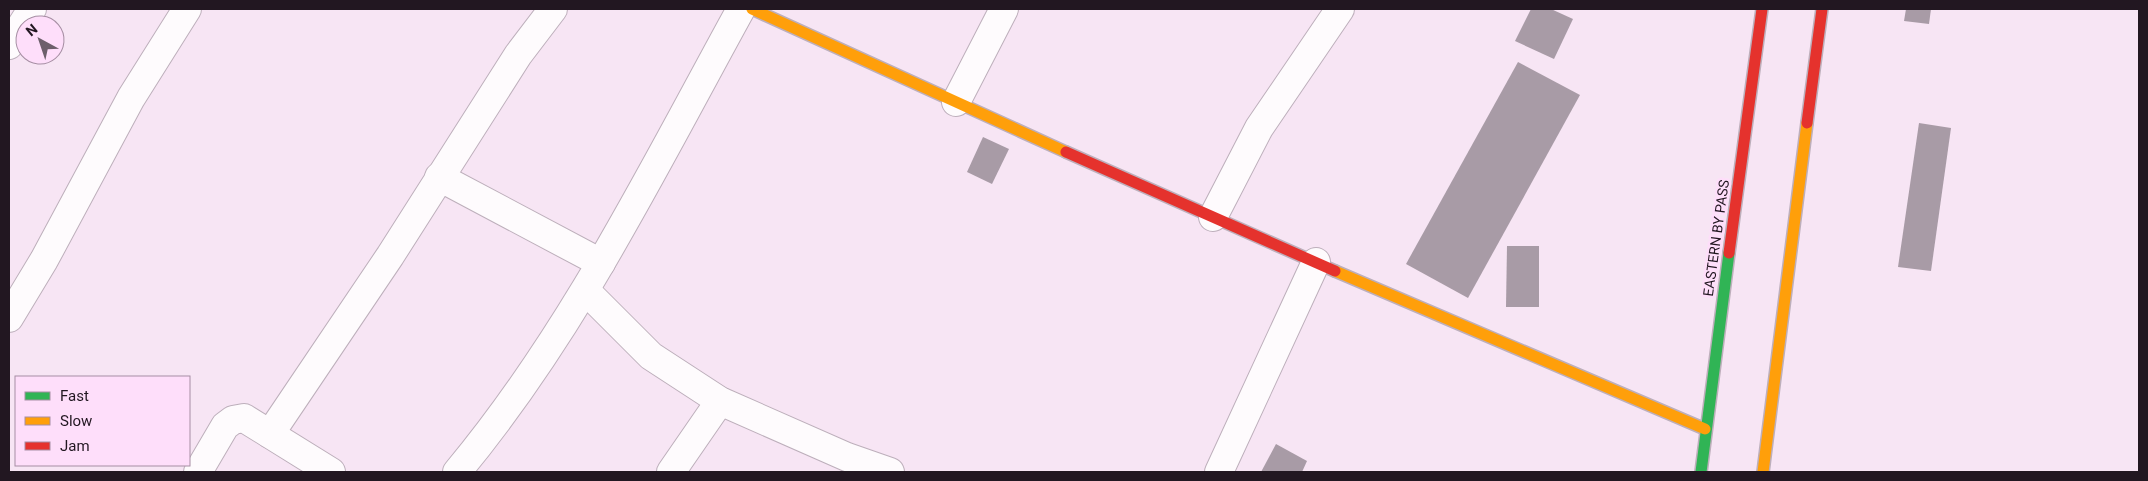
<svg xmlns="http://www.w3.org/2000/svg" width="2148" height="481" viewBox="0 0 2148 481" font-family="Roboto,sans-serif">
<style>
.building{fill:#a89ba6}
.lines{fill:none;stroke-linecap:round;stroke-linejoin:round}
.street-casing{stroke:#bdafbb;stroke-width:30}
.fast-casing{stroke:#bdafbb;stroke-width:14}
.slow-casing{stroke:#bdafbb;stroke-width:14}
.jam-casing{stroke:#bdafbb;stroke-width:14}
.street{stroke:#fefbfd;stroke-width:28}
.fast{stroke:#30b455;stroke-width:11}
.slow{stroke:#ff9f0a;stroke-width:11}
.jam{stroke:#e5322d;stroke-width:11}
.labels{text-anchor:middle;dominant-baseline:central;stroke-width:5;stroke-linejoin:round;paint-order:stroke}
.street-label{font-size:14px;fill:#221721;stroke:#fedefa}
</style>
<rect width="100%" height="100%" fill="#f7e5f4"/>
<g class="building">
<polygon points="1531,9 1551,9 1573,19 1554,59 1515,41"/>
<polygon points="1906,9 1931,9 1929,24 1904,21"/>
<polygon points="1518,62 1580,95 1468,298 1406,264"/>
<polygon points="1919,123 1951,128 1931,271 1898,267"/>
<polygon points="983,137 1009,149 992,184 967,172"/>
<polygon points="1507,246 1539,246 1539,307 1506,307"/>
<polygon points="1276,444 1307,461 1302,472 1261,472"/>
</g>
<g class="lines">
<defs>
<g id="street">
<polyline points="9,45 32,9"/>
<polyline points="956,102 1004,9"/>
<polyline points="439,177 601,263"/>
<polyline points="1213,217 1259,128 1340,9"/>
<polyline points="586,291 651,356 720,401 847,457 890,472"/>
<polyline points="9,318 44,260 131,98 187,9"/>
<polyline points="270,434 390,256 518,55 553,9"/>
<polyline points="198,472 225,426 233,420 244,418 331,472"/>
<path d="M 457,472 C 573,333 654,167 741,9"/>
<polyline points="671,472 720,401"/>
<polyline points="1219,472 1316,262"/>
</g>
<polyline id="fast" points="1701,472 1729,253"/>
<g id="slow">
<polyline points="752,9 1066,152"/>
<polyline points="1335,271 1705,429"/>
<polyline points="1763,472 1807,123"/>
</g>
<g id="jam">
<polyline points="1807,123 1822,9"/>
<polyline points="1066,152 1335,271"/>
<polyline points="1729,253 1762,9"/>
</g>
</defs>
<use href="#street" class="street-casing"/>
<use href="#fast" class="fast-casing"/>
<use href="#slow" class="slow-casing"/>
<use href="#jam" class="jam-casing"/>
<use href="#street" class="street"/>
<use href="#fast" class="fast"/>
<use href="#slow" class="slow"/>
<use href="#jam" class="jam"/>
</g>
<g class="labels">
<g class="street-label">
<text transform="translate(1716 238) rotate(-82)">EASTERN BY PASS</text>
</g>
</g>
<rect width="2148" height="481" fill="none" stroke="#221721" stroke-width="20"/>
<rect x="15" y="376" width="175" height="90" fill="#fedefa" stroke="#a68ea3"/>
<rect x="25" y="392" width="25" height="8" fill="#30b455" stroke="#a68ea3"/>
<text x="60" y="401" font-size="15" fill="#221721">Fast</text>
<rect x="25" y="417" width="25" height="8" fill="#ff9f0a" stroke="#a68ea3"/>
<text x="60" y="426" font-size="15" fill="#221721">Slow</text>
<rect x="25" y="442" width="25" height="8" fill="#e5322d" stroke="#a68ea3"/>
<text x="60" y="451" font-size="15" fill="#221721">Jam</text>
<g transform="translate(40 40) rotate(320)"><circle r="24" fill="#fedefa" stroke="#a68ea3"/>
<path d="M0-4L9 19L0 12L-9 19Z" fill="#6d5f6b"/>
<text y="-8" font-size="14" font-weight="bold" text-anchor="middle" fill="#221721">N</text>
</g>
</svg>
